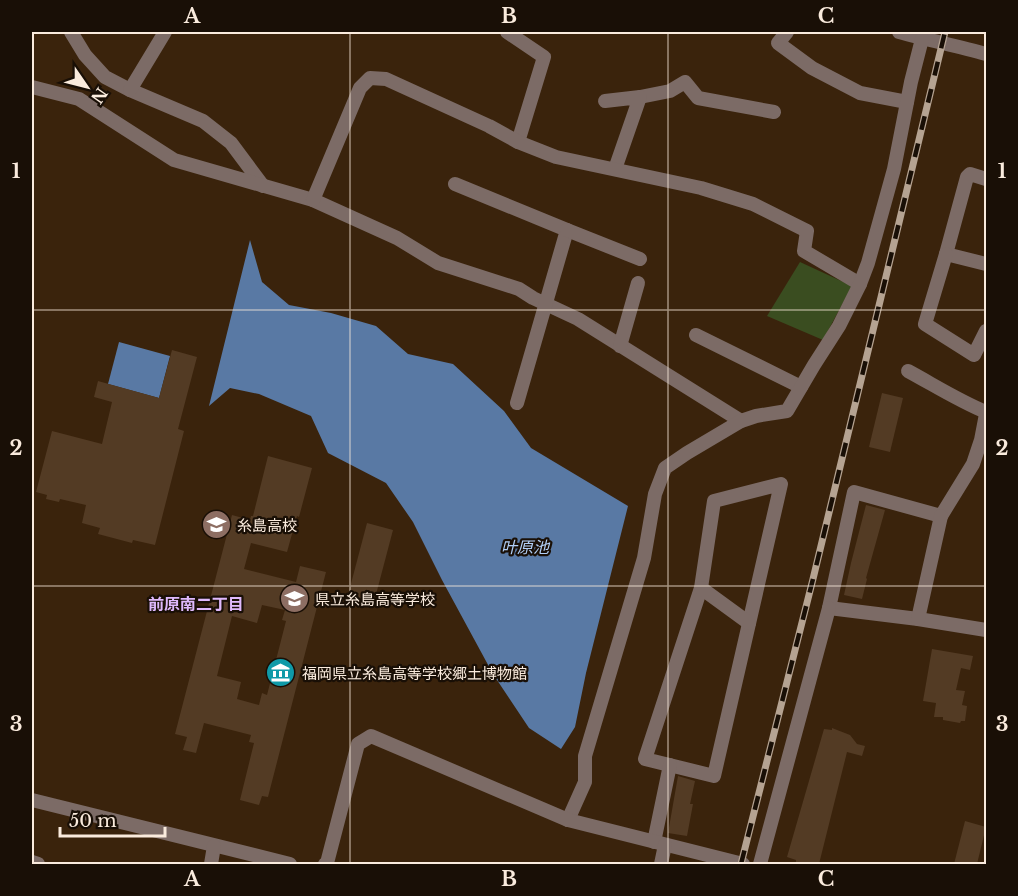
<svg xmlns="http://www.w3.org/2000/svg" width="1018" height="896" viewBox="0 0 1018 896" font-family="'Libre Baskerville','Noto Sans JP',serif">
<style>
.green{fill:#3a4d20}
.water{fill:#5979a4}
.building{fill:#533b24;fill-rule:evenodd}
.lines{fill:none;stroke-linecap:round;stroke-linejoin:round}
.street{stroke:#7c6b66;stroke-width:14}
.rail-casing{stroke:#b5a392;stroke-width:7}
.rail{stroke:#190f06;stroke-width:4.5;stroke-dasharray:14;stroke-linecap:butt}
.grid{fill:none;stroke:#faebdd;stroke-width:1.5;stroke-opacity:0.55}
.labels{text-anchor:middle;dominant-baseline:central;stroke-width:4.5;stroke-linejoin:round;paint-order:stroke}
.poi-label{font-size:15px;fill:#faebdd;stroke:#190f06;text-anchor:start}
.water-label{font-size:16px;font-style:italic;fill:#b1cff6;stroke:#190f06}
.neighbourhood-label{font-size:16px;font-weight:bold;fill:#dfb9fc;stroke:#190f06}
.neatline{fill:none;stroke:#faebdd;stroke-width:2}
.grid-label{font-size:20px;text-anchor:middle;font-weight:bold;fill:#faebdd}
</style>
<rect width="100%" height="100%" fill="#3a230c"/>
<polygon class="green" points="800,262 852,286 823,340 767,316"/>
<g class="water">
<polygon points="250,240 262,282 289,305 331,313 376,326 408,354 453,364 504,411 531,448 628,506 586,673 575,727 561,749 529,728 493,674 442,580 413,522 386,483 328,453 311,416 259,394 230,388 209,406"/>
<polygon points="119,342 170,356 159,398 108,384"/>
</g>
<g class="building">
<polygon points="172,350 197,357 178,429 184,431 155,545 133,540 132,543 98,534 100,528 82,523 86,505 60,499 59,502 46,499 47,495 36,492 52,431 102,444 112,402 94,397 98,381 159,398"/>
<polygon points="882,393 903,398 890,452 869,447"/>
<path d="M 268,456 L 312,468 L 299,517 L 297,516 L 287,552 L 251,543 L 244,569 L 296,582 L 300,566 L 326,572 L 268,797 L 262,796 L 259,805 L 240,800 L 254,743 L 249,742 L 251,735 L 204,723 L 196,753 L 183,750 L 187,737 L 175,734 L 232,515 L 250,520 L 251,516 L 253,516 ZM 262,605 L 285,610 L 282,620 L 286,621 L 267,695 L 262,693 L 259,705 L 237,699 L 241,682 L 217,676 L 232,616 L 257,623 Z"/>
<polygon points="866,505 885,510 866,578 867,579 862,599 844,595 851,563"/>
<polygon points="367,523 393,530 374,602 348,595"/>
<polygon points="932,649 973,656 970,670 961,668 956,690 965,691 962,705 967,706 965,721 961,721 960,723 943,720 943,717 934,717 936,703 923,701"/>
<polygon points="832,728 850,735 857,744 865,746 862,756 847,752 819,864 803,864 796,862 796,860 787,857 824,729 832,730"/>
<polygon points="678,776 695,781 690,804 693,804 687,836 668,833"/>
<polygon points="965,821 986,827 977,864 954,864"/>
</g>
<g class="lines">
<g class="street">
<polyline points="71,32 85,55 105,77 130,90 203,121 231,143 263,186"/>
<polyline points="507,32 544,57 518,142"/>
<polyline points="787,32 778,43 812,68 860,93 907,102"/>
<path d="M 899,32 C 928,40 957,46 986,54"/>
<polyline points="32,87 79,99 174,160 313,200 397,238 438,263 519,289 533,298 578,319 741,421"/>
<polyline points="130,90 165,32"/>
<polyline points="640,97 670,91 685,82 698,98 774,112"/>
<polyline points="605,101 640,97 615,169"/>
<polyline points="986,179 970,174 967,177 946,254 986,264"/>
<polyline points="455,184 567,230 517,403"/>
<polyline points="313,200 360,88 370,78 386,79 489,126 518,142 556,157 701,188 753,204 807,231 804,251 860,284"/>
<polyline points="567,230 640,259"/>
<polyline points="946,254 925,324 974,355 986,331"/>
<polyline points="696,335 801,387"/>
<polyline points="620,346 638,283"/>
<path d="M 908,371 C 934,385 959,401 986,412"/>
<polyline points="986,414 981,440 973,464 941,516 854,492 829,608 918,619 986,630"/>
<polygon points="781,484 714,776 645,759 701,588 714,501"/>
<polyline points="701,588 749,623"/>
<polyline points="918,619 941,516"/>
<polyline points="32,800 290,864"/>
<polyline points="568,820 585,782 585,756 644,558 655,494 665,468 687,453 741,421 756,416 787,411 814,365 839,326 860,284 868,263 894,169 911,82 922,39"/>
<polyline points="654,842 670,765"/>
<polyline points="32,862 38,864"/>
<polyline points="211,864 214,846"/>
<polyline points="325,864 327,863 358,744 371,736 568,820 743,864"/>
<polyline points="661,864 665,845"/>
<polyline points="760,864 829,608"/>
</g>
<defs>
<polyline id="rail" points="741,864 813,579 945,32"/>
</defs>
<use href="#rail" class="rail-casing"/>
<use href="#rail" class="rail"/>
</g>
<path class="grid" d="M 350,32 L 350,864M 668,32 L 668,864M 32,310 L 986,310M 32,586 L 986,586"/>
<defs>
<symbol id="school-disc" viewBox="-11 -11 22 22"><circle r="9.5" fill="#8d6e63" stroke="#190f06"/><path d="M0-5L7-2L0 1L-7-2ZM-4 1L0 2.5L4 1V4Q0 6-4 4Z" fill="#fff"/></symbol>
<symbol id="museum-disc" viewBox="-11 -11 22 22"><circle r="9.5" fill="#0f9aa8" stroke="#190f06"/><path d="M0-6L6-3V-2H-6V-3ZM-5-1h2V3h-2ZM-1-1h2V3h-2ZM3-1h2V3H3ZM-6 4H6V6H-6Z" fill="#fff"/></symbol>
</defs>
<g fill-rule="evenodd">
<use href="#school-disc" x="200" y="508" width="33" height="33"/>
<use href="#school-disc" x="278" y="582" width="33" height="33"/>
<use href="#museum-disc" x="264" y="656" width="33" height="33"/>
</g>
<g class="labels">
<g class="poi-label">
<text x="237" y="525">糸島高校</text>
<text x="315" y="599">県立糸島高等学校</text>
<text x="302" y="673">福岡県立糸島高等学校郷土博物館</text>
</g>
<g class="water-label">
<text x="525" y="547">叶原池</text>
</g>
<g class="neighbourhood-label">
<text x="196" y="604">前原南二丁目</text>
</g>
</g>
<rect width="1018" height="896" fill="none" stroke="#190f06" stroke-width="66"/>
<g transform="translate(87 87) rotate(125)" stroke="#190f06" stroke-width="4.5" paint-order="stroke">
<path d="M0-4.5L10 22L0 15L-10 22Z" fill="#faebdd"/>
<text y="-9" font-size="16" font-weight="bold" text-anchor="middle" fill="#faebdd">N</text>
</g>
<path d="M60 827v9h105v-9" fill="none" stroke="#faebdd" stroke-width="3"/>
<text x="69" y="827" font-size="18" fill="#faebdd" stroke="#190f06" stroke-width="4.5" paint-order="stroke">50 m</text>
<rect x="33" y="33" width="952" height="830" class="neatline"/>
<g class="grid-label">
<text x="192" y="23">A</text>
<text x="509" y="23">B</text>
<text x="826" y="23">C</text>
<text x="16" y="178">1</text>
<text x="1002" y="178">1</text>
<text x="16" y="455">2</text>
<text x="1002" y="455">2</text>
<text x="16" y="731">3</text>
<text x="1002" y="731">3</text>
<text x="192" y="886">A</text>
<text x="509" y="886">B</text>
<text x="826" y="886">C</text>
</g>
</svg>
